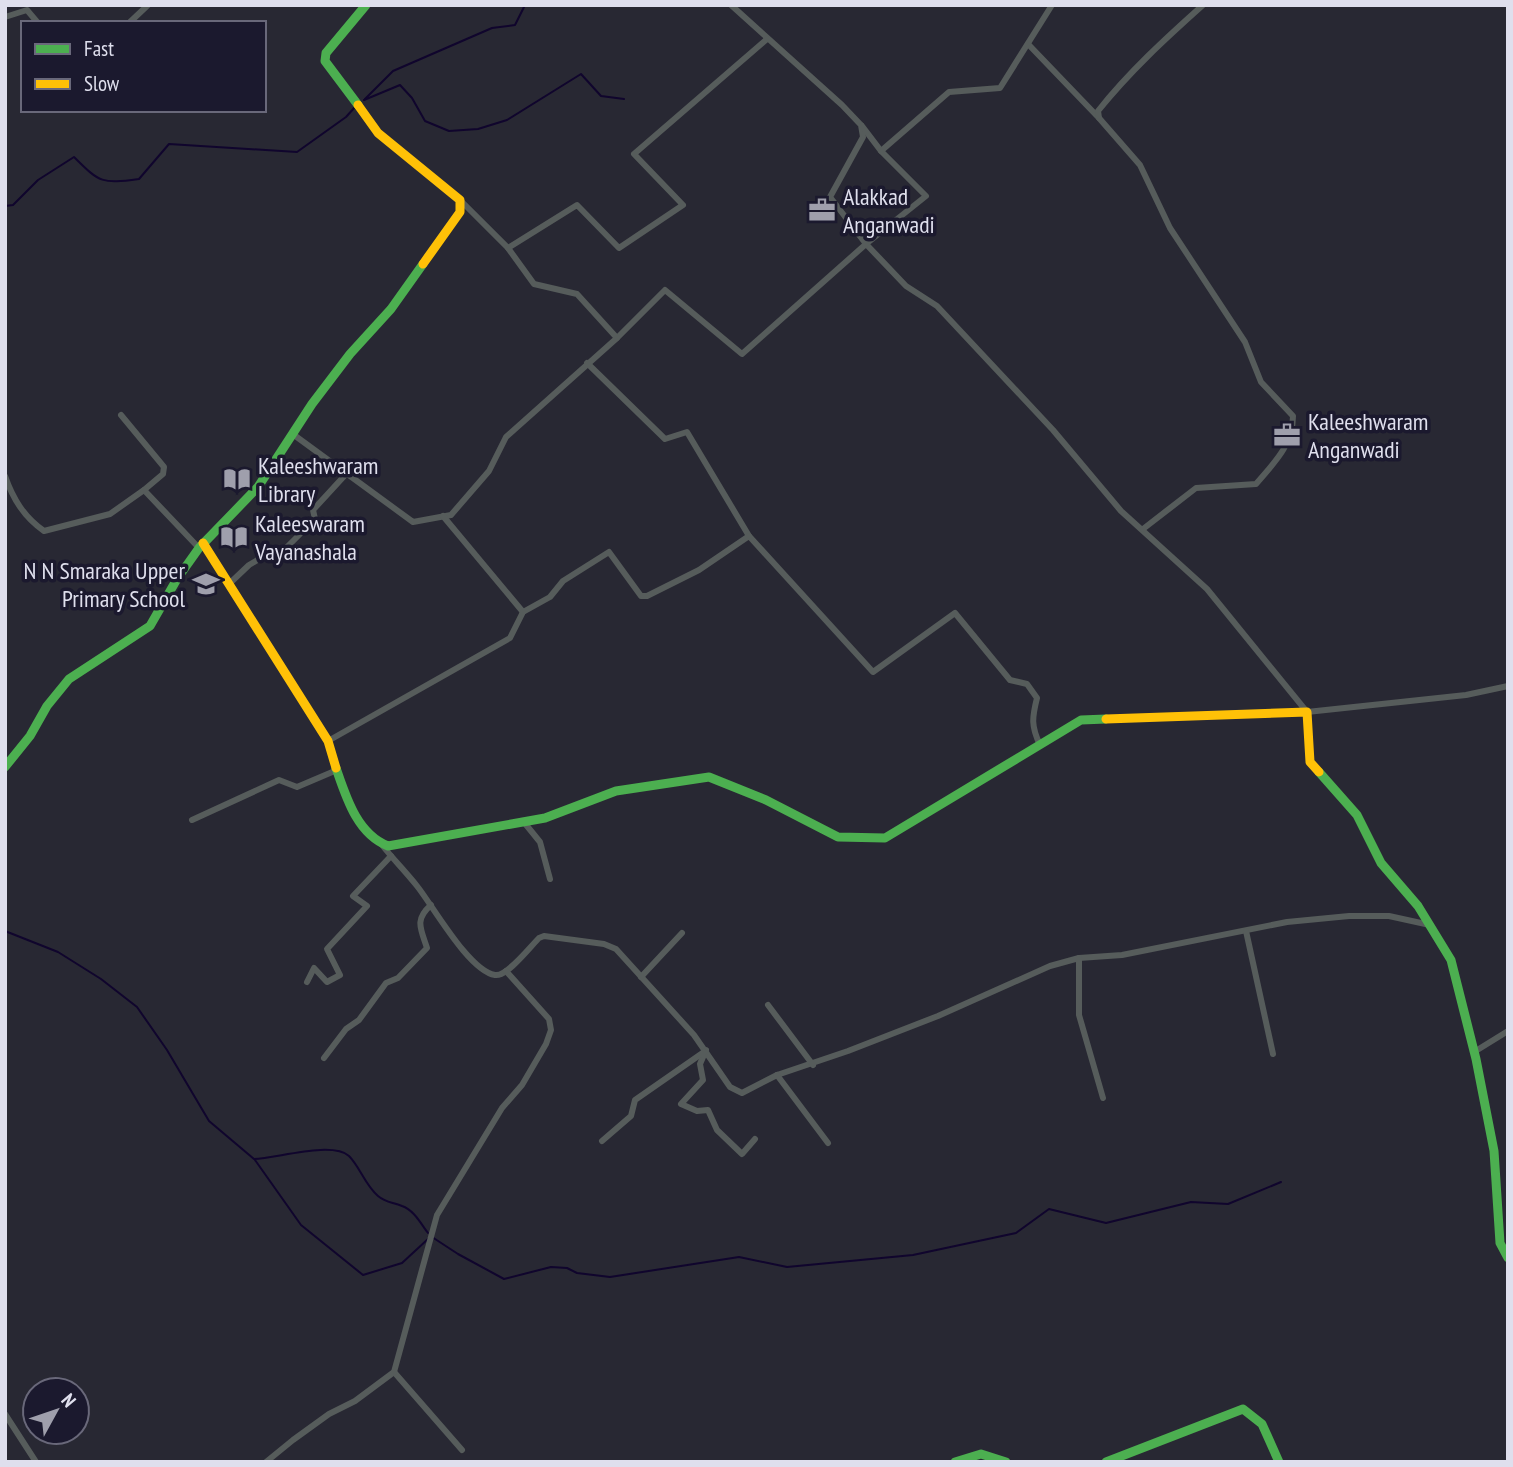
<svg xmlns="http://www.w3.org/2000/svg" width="1513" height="1467" viewBox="0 0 1513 1467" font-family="'PT Sans Narrow',sans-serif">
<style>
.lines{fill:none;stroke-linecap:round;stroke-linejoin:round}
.stream{stroke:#10052d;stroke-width:2}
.street{stroke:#565c5b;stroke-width:6}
.fast{stroke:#4caf50;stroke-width:9}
.slow{stroke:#ffc107;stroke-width:9}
.labels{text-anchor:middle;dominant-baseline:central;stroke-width:7;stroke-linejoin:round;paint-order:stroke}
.poi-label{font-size:24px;fill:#dfdfed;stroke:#1b192e;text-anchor:start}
</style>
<rect width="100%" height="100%" fill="#282833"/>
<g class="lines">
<g class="stream">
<polyline points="365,99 393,71 492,28 515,25 525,5"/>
<polyline points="364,100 400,85 412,98 425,121 449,131 478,129 507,120 581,74 601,96 624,99"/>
<path d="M 5,206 L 13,205 L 38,180 L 74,157 C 100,183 102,184 139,179 L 169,144 L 297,152 L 346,117 L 355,107"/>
<path d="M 5,931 L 58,952 L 101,979 L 137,1007 L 167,1050 L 209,1121 L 254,1159 C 278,1158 332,1141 349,1156 C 360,1167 365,1185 378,1196 C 386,1203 393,1202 402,1206 C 414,1210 421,1224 428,1233"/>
<polyline points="255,1160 301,1225 363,1275 402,1263 428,1239"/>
<polyline points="432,1237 458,1254 504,1279 551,1267 567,1268 577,1273 610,1277 739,1257 787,1267 913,1255 1016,1233 1049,1209 1106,1223 1191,1202 1228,1204 1281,1182"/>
</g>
<g class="street">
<polyline points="731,5 842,105 861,125 863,137 830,197 866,244 906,286 937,306 1053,430 1121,511 1207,589 1307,712 1466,695 1508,686"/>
<polyline points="5,17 27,10 38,23"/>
<polyline points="129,23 148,5"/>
<polyline points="1028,44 1099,118"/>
<polyline points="862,126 881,151"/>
<polyline points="508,248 577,205 619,248 683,205 634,154 767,39"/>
<polyline points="617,338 665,290 742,354 866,244 926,196 881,151 949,92 1000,88 1052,5"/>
<polyline points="587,363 665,439 687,432 749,536"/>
<polyline points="121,415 164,467 163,474 144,490 199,548"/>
<polyline points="294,435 413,522 451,515 489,471 506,437 617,338 577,294 534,284 508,248 460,200"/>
<path d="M 5,476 C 13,499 24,517 44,531 L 110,514 L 144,490"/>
<polyline points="443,516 523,612"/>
<path d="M 1143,529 L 1196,488 L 1256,484 C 1274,463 1293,445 1293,416 L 1261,382 L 1245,342 L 1170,228 L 1140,165 L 1099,118 L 1098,111 C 1129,72 1166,38 1203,5"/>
<polyline points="229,584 249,565 271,552 286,548 315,519 313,510 347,473"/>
<path d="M 328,741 L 510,638 L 523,612 L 550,597 L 563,581 L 609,552 L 641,596 L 647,596 L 699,570 L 749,536 L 873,672 L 955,613 L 1010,680 L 1027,684 L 1037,698 C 1032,718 1031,726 1040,745"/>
<polyline points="192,820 279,780 297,787 337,770"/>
<polyline points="523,821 540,842 550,879"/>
<path d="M 382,845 C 393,859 406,872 417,886 C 433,906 469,971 495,975 C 507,977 530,947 539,938 L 544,936 L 604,944 L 616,949 L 694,1035 L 730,1087 L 742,1093 L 777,1075 L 848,1051 L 938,1016 L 1050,966 L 1079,958 L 1122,955 L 1287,922 L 1349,916 L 1389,916 L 1430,925"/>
<polyline points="1246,931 1273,1054"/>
<polyline points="1079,958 1079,1015 1103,1098"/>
<polyline points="641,977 682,933"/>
<polyline points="307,982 314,968 327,982 340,975 327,949 367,906 353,896 391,856"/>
<polyline points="768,1005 813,1065"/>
<polyline points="706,1050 700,1064 703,1080 681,1104 697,1111 708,1110 717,1130 742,1154 755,1139"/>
<polyline points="1474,1052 1508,1031"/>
<path d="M 324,1058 L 346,1029 L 359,1020 L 386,983 L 398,978 L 427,948 C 421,929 414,920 431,905"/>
<polyline points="777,1075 828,1143"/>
<polyline points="602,1141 631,1116 635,1100 704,1052"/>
<polyline points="394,1372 462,1450"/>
<polyline points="5,1414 36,1462"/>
<polyline points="266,1462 293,1440 329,1414 355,1401 394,1372 437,1215 502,1108 522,1085 546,1044 551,1030 549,1019 506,971"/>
</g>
<g class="fast">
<polyline points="358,105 325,61 326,53 366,5"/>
<polyline points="5,767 30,736 47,706 69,679 150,626 177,579 199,548 258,487 312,404 350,354 391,309 423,264"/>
<path d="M 336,768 C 346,797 357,834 388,846 L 545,818 L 616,791 L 709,777 L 766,800 L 838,837 L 885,838 L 1081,720 L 1106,719"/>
<polyline points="1319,772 1357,815 1381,863 1418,906 1451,960 1476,1059 1494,1151 1500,1243 1508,1258"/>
<polyline points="955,1462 981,1454 1006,1462"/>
<polyline points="1106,1462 1243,1409 1262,1424 1279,1462"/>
</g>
<g class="slow">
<polyline points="358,105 378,133 460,200 460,212 423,264"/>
<polyline points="203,543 328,741 336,768"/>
<polyline points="1106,719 1307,712 1310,762 1319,772"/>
</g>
</g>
<defs>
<symbol id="office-bare" viewBox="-9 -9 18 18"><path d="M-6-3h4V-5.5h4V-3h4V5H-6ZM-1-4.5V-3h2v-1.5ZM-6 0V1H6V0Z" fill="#9f9fac" stroke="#1b192e" stroke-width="2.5" paint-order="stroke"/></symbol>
<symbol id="library-bare" viewBox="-9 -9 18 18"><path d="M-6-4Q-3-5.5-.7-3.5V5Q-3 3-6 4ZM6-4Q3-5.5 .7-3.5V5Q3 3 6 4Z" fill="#9f9fac" stroke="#1b192e" stroke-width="2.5" paint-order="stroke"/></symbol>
<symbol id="school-bare" viewBox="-9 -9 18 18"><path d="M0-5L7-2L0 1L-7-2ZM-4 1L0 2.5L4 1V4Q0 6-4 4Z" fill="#9f9fac" stroke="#1b192e" stroke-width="2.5" paint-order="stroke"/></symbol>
</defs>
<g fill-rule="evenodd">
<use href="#office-bare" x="803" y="191" width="38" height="38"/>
<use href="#office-bare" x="1268" y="416" width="38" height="38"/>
<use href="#library-bare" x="218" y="460" width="38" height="38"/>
<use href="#library-bare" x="215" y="518" width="38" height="38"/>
<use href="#school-bare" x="187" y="565" width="38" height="38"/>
</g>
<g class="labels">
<g class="poi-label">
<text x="843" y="196">Alakkad<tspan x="843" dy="28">Anganwadi</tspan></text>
<text x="1308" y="421">Kaleeshwaram<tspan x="1308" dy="28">Anganwadi</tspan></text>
<text x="258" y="465">Kaleeshwaram<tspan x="258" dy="28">Library</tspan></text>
<text x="255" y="523">Kaleeswaram<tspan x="255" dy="28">Vayanashala</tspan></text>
<text x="185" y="570" text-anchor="end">N N Smaraka Upper<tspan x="185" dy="28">Primary School</tspan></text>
</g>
</g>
<rect width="1513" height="1467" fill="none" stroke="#dfdfed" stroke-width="14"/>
<rect x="21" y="21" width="245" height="91" fill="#1b192e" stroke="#69687a" stroke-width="2"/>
<rect x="35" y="44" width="35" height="10" fill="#4caf50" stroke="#69687a" stroke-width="2"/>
<text x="84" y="56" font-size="21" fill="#dfdfed">Fast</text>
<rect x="35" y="79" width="35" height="10" fill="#ffc107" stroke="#69687a" stroke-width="2"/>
<text x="84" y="91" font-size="21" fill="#dfdfed">Slow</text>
<g transform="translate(56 1411) rotate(50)"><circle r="33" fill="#1b192e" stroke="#69687a" stroke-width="2"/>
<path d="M0-5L12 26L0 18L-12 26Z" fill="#9f9fac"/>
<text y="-10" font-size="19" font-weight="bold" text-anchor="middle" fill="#dfdfed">N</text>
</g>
</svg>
